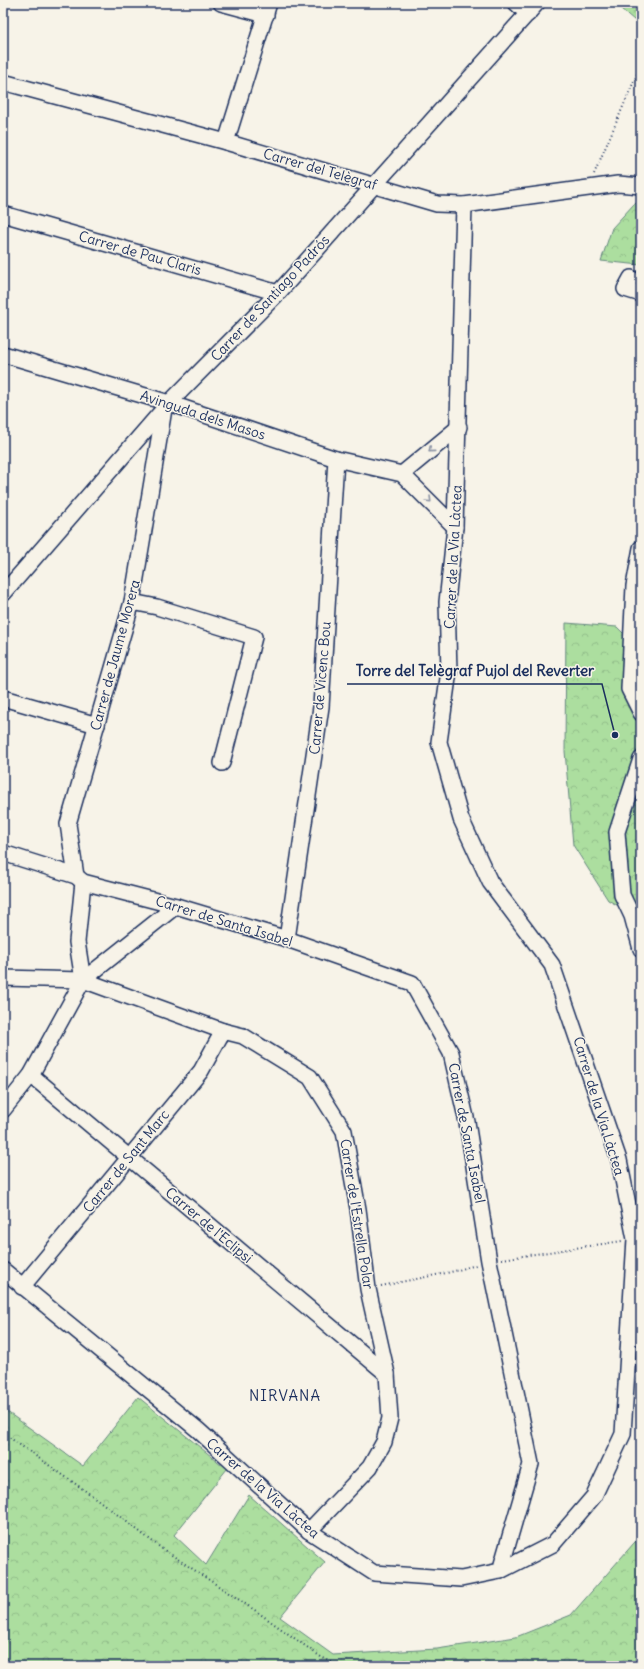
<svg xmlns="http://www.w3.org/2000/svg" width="644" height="1669" viewBox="0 0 644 1669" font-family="Delius,sans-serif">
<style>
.forest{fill:url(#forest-crowns);stroke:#64867e}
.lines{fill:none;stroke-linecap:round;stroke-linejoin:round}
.minor-casing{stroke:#1b2f5e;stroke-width:18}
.path{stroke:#1b2f5e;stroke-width:2;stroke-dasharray:1 3;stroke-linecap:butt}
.minor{stroke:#f7f3e8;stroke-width:15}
.oneway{stroke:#8991a3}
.labels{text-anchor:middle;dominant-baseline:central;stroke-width:3;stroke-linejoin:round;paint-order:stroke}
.street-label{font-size:14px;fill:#1b2f5e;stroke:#f7f3e8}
.neighbourhood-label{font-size:15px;letter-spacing:1px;fill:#1b2f5e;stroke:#f7f3e8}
.leader{fill:none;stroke:#1b2f5e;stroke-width:1.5}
.callout-dot{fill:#1b2f5e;stroke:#f7f3e8;stroke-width:1.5}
.callout-label{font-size:15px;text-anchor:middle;font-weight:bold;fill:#1b2f5e;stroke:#f7f3e8;stroke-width:3;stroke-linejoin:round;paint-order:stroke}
</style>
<defs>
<pattern id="forest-crowns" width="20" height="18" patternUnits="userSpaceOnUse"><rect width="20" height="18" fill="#acde9f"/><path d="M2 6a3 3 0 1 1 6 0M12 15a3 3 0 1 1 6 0" fill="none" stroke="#93bf8b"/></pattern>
</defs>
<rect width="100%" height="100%" fill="#f7f3e8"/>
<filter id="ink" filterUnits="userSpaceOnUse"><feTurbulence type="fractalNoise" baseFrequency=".025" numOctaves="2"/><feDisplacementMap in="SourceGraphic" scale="8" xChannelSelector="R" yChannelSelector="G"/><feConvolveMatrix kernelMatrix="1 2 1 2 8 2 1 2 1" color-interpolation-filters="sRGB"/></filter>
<g filter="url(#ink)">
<g class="forest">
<polygon points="614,3 641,3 641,26"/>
<polygon points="641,201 641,265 601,261 612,228 634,204"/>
<polygon points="566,623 617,627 641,651 641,920 640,918 608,900 573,845 565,751"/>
<polygon points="138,1397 227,1469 174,1535 206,1565 249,1495 325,1562 280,1617 333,1655 437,1649 516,1637 571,1615 641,1535 641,1666 3,1666 3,1409 83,1466"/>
</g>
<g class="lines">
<defs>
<g id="minor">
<polyline points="221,3 266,15"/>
<polyline points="516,3 528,14"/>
<polyline points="3,82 226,142 437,204 464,205 618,184 641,186"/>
<polyline points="226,142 269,3"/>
<polyline points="3,214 278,293"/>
<polyline points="631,278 625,289 641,294"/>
<polyline points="3,354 169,403 336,459 402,474 455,527"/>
<polyline points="402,474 459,427"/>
<polyline points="641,548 634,586 629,689 641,713"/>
<polyline points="3,594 169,403 278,293 537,3"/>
<polyline points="132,602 157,607 254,637 222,763"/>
<polyline points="3,698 97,725"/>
<polyline points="641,759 617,832 622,895 632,916 641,949"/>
<polyline points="3,853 76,876 83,882 176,906 287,939 412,983 451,1053 467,1122 489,1261 531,1464 500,1571"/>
<polyline points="76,876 68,824 132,602 164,409"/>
<polyline points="287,939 321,707 336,459"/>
<polyline points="3,978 83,980 223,1031 243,1036 310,1077 344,1131 358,1209 368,1289 387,1374 390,1418 384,1442 370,1467 309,1531"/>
<polyline points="83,980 77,942 83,882"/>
<polyline points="31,1075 387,1374"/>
<polyline points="3,1110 31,1075 83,980 176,906"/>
<polyline points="3,1270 198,1430 309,1531 374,1573 461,1579 500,1571 553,1544 594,1496 623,1434 635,1239 619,1160 552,965 490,882 461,819 439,742 449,671 447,602 455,527 464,205"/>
<polyline points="22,1287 201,1071 223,1031"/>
</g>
</defs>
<use href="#minor" class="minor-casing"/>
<g class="path">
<polyline points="594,174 641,65"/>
<polyline points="502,1259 622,1241"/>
<polyline points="381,1286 451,1272 476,1265"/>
<polyline points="3,1433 97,1499 161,1548 256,1611 321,1657 340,1666"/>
</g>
<use href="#minor" class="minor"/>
</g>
<defs><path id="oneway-chevron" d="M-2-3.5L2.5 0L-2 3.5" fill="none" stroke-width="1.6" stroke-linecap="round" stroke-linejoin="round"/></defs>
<g class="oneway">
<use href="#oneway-chevron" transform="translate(431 450) rotate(140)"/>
<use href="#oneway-chevron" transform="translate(429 500) rotate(45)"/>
</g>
</g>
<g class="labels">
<g class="street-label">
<text transform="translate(320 169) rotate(16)">Carrer del Telègraf</text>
<text transform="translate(140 253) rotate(16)">Carrer de Pau Claris</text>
<text transform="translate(270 298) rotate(-47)">Carrer de Santiago Padrós</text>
<text transform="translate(203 415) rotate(18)">Avinguda dels Masos</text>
<text transform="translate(453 557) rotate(-87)">Carrer de la Via Làctea</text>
<text transform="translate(115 655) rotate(-75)">Carrer de Jaume Morera</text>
<text transform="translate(320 688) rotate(-85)">Carrer de Vicenc Bou</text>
<text transform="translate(224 921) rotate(17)">Carrer de Santa Isabel</text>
<text transform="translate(599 1106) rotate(73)">Carrer de la Via Làctea</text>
<text transform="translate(467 1133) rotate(79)">Carrer de Santa Isabel</text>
<text transform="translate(126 1161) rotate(-51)">Carrer de Sant Marc</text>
<text transform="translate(357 1214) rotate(81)">Carrer de l'Estrella Polar</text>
<text transform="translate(209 1225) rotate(40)">Carrer de l'Eclipsi</text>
<text transform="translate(263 1488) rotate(41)">Carrer de la Via Làctea</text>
</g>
<g class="neighbourhood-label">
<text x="285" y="1395">NIRVANA</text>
</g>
</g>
<path class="leader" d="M615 735L602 684H347"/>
<circle class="callout-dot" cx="615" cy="735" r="4"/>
<g class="callout-label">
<text x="475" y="676">Torre del Telègraf Pujol del Reverter</text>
</g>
<rect width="644" height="1669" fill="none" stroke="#f7f3e8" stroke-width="16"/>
<rect x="8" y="8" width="628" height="1653" fill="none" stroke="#1b2f5e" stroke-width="1.5" filter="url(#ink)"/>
</svg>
